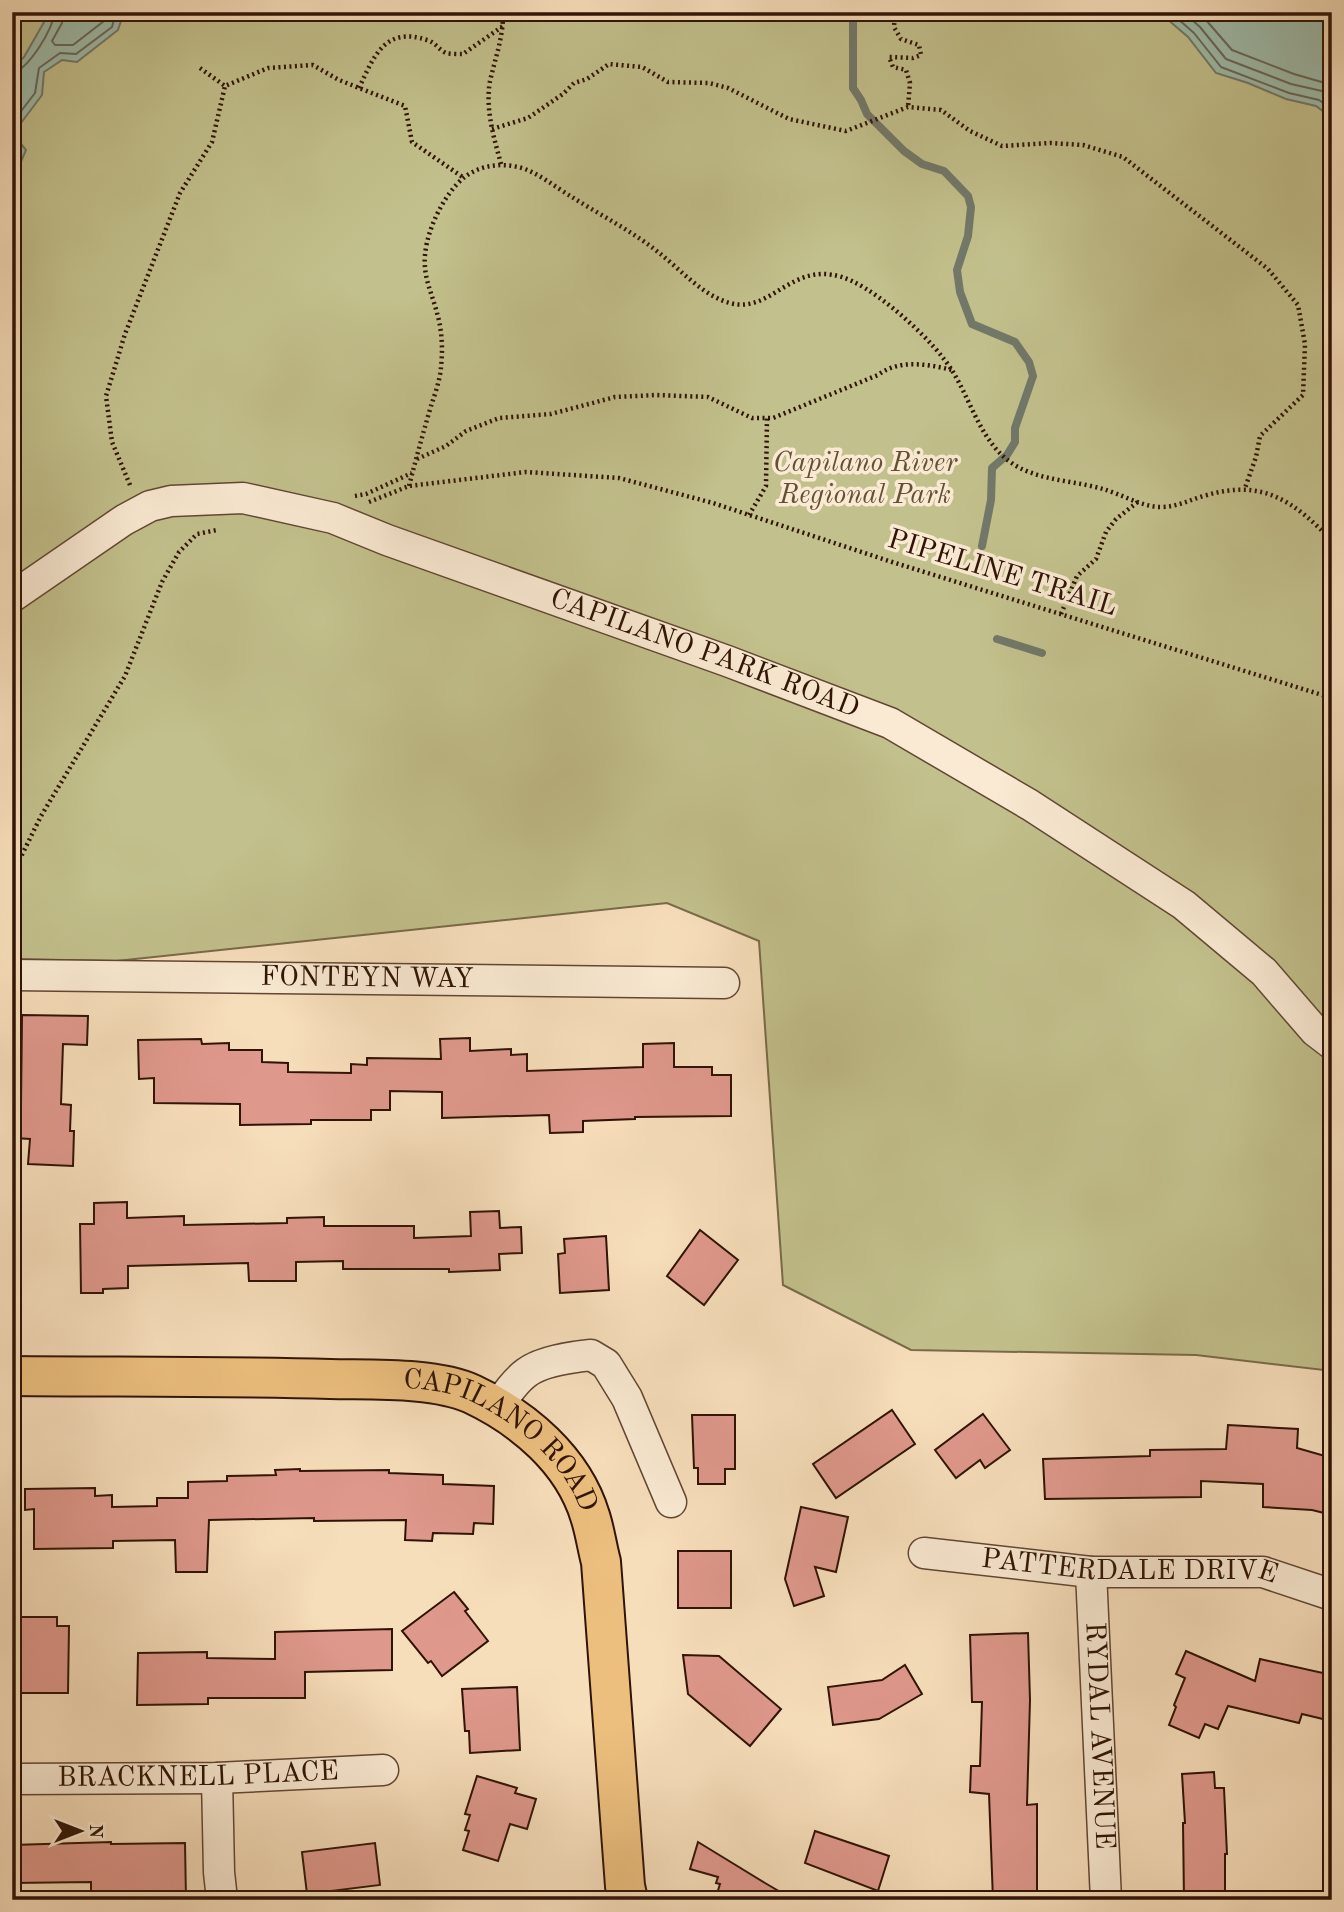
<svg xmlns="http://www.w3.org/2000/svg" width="1344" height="1912" viewBox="0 0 1344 1912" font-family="'Old Standard TT',serif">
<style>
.green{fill:#c2c08c;stroke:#796a49;stroke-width:2}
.water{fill:#9ebcab;stroke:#727869;stroke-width:2}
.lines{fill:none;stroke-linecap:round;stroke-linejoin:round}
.shore{stroke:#676858;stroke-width:2}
.stream{stroke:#727869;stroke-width:8}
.building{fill:#df988c;stroke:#301306;stroke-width:2}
.minor-casing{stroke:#624633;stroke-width:33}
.major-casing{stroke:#301306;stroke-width:42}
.path{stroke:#301306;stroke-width:4.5;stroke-dasharray:2 3.5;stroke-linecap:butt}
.minor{stroke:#faead3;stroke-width:30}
.major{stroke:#ecbf7e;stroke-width:38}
.labels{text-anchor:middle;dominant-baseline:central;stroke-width:7;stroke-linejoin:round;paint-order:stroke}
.park-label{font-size:28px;font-style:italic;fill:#635035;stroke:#faead3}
.street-label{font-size:28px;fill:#301306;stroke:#faead3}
</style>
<rect width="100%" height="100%" fill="#f7debb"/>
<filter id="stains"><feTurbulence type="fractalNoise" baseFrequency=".00286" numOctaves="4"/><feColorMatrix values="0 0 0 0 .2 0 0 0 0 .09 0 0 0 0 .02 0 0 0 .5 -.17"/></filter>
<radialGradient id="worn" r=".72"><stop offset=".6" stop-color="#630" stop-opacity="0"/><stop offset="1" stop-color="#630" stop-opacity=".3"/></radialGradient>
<polygon class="green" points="12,12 1332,12 1332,1371 1196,1355 911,1350 783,1285 759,941 667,903 116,961 12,959"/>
<g class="water">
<polygon points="47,12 124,12 118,30 77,62 62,60 44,72 42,95 18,127 17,139 26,150 20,164 12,170 12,68 24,57 47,17"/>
<polygon points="1159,12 1332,12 1332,118 1316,106 1286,99 1248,83 1216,73 1188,37"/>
</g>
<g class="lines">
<g class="shore">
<polyline points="62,12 62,23 52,41 55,45 73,45 104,21 107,12"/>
<polyline points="1170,12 1194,33 1221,67 1289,93 1319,100 1332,109"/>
<polyline points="1183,12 1200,27 1226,59 1291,84 1322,91 1332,98"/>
<polyline points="1199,12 1232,50 1294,74 1332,85"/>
<path d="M 12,73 C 28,70 55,27 54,12"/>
<polyline points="12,123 35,93 39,68 60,53 76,54 112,27 116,12"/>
</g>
<g class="stream">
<polyline points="853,12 853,88 861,100 867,114 904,151 922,164 944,171 968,196 971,207 968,236 957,270 960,292 972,324 1015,342 1029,362 1033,376 1015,428 1015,442 1007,455 992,468 991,500 982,546"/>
<polyline points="997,639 1042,653"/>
</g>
</g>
<g class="building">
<polygon points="22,1015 88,1016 87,1045 63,1044 61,1104 71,1105 70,1131 74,1131 73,1166 28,1164 30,1139 15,1138 16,1103 21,1103"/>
<polygon points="470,1038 470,1051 511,1049 511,1055 527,1054 527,1071 643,1067 643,1044 674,1043 674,1067 712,1067 712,1075 731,1075 731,1116 635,1117 635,1119 583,1121 583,1132 550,1133 549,1115 442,1118 442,1092 390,1091 390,1110 371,1110 371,1120 311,1120 311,1124 240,1125 240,1104 154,1103 154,1078 139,1079 138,1040 201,1039 202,1044 229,1043 229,1050 262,1050 262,1062 288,1063 288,1072 351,1073 351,1064 367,1065 367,1058 441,1059 440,1039"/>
<polygon points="127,1202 127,1218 184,1216 184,1225 287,1223 287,1218 324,1217 324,1226 414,1226 414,1238 471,1236 470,1212 499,1211 500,1228 521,1227 522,1253 499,1254 500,1270 449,1272 449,1269 343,1269 343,1261 296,1262 296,1281 249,1281 248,1263 128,1266 128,1288 103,1289 103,1293 81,1293 80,1224 94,1224 94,1203"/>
<polygon points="700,1230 738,1260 704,1305 667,1276"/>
<polygon points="606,1236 609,1290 560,1293 558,1254 565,1253 564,1239"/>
<polygon points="892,1410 915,1444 836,1498 813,1464"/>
<polygon points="983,1414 1010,1450 985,1468 980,1460 956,1478 935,1450"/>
<polygon points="692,1415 735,1415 735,1469 725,1469 725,1484 698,1484 698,1468 694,1468"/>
<polygon points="1228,1425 1298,1429 1297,1448 1332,1458 1332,1515 1312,1510 1263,1507 1263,1484 1201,1481 1201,1497 1045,1499 1043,1459 1150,1456 1150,1450 1226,1449"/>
<polygon points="300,1469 300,1471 389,1470 389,1473 443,1475 443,1484 494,1486 493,1524 474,1523 473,1534 433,1533 432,1541 405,1540 406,1520 314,1521 314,1518 209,1520 207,1572 176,1572 175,1540 113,1541 113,1548 34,1549 34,1509 25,1510 25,1489 95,1488 95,1496 112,1495 112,1507 157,1506 157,1498 188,1498 188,1482 227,1481 227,1476 276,1475 275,1470"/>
<polygon points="801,1507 848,1517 836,1572 815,1567 824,1596 794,1606 785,1579"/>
<rect x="678" y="1551" width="53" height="57"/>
<polygon points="454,1592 468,1609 465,1611 488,1641 442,1676 431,1661 428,1663 402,1631"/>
<polygon points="20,1617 57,1617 57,1626 69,1626 68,1693 19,1693"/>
<polygon points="392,1629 392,1670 305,1672 305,1698 208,1698 208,1704 137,1705 138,1653 207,1652 207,1658 275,1659 275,1632"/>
<polygon points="1028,1633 1030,1700 1027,1805 1037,1804 1037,1900 993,1900 989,1794 970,1792 971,1766 980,1766 982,1702 972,1702 970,1635"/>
<polygon points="1186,1651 1255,1681 1260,1659 1332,1675 1332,1703 1327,1720 1302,1714 1299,1723 1228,1706 1218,1729 1205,1724 1199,1738 1169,1725 1176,1707 1174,1705 1185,1678 1176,1674"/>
<polygon points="683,1655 719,1656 781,1709 750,1746 688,1694"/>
<polygon points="905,1665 922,1694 879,1719 833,1725 828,1687 882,1680"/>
<polygon points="517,1687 520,1750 470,1753 469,1731 465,1731 462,1689"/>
<polygon points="1214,1772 1215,1788 1224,1788 1227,1854 1225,1854 1225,1900 1184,1900 1183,1823 1185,1823 1182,1774"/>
<polygon points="477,1776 517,1788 515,1793 536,1799 527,1829 510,1824 498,1861 463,1850 469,1831 465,1830 470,1815 465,1814"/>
<polygon points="815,1831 889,1856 878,1891 805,1863"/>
<polygon points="111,1842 111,1844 185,1843 186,1900 157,1900 157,1891 112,1891 113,1900 91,1900 91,1882 12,1883 12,1845"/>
<polygon points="698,1842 765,1883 794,1900 715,1900 720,1884 716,1883 718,1877 690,1869"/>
<polygon points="375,1843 380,1885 307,1894 302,1852"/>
</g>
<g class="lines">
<defs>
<g id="minor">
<path id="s1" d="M 12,597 L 124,520 L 150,506 L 171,501 L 243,498 L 333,518 L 387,540 L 727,661 L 890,723 L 1030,805 L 1184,905 L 1264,972 L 1315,1031 L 1332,1044"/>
<path id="s2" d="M 12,975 L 724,983"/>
<path d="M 497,1408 C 505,1396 514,1382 526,1373 C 541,1361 572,1357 591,1355 L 606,1364 L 627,1398 L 671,1502"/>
<path id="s3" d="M 924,1553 L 1091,1572 L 1263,1572 L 1332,1595"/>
<path id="s4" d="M 1091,1572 L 1106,1900"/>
<polyline points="217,1778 219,1872 222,1900"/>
<path id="s5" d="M 12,1779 L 217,1778 L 383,1770"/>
</g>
<g id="major">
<path id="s6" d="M 12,1376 C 118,1377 224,1376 330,1379 C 371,1380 435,1377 472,1394 C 523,1418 573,1460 590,1516 C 595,1531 597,1547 601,1562 L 625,1886 L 628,1900"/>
</g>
</defs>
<use href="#minor" class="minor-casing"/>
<use href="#major" class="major-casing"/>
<g class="path">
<polyline points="895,12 894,27 901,39 919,45 921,55 913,58 889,57 893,67 906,70 910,83 908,107"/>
<polyline points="200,68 225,86"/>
<path d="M 359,88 C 374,56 385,26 427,40 C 435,42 439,50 446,53 C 450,54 458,54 463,54 L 503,26"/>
<polyline points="492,129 528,118 563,94 574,83 587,79 609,64 642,67 668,82 709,83 728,88 789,119 846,131 908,107 941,110 970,131 1002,146 1050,143 1083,145 1123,157 1268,269 1298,305 1305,344 1303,395 1260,436 1256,457 1245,488"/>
<path d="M 501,164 C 494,138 485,109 490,81 C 495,59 503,38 503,15"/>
<path d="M 417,459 L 446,446 L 466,431 L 499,418 L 551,414 L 615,397 L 656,395 L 708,397 L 752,418 L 773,418 L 878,375 C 899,359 927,364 952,370"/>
<polyline points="130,485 112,442 106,396 125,334 180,193 212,142 225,86 268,68 313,65 339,80 405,106 412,142 464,178"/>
<path d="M 409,486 C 416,459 423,433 431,406 C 435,394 440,380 441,367 C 443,349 442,330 437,313 C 433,297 426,283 425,267 C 422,238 443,193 466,176 C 482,165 500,163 518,167 C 536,171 555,187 572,197 C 600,215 632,231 658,252 C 680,269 703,296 730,303 C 774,315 793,254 852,281 C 884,296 935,342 953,372 C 976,410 984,455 1029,472 C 1052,481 1079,482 1103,489 C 1121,494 1142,507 1161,507 C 1178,507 1191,499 1207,495 C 1263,479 1294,501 1332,541"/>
<polyline points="355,496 366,494 412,473"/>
<polyline points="369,502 409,486 526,472 619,478 713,503 892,562 1332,698"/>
<polyline points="749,515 766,486 767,418"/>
<polyline points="1061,614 1077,576 1096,559 1106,532 1116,519 1139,501"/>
<polyline points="12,875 41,816 125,676 162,582 179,552 197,534 217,530"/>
</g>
<use href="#minor" class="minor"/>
<use href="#major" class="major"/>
</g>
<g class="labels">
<g class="park-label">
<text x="865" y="464">Capilano River<tspan x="865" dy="32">Regional Park</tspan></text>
</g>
<g class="street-label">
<text transform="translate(1002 574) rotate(17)">PIPELINE TRAIL</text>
<text stroke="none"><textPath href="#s1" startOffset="747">CAPILANO PARK ROAD</textPath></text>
<text stroke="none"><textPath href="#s2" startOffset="355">FONTEYN WAY</textPath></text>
<text stroke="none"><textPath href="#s6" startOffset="511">CAPILANO ROAD</textPath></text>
<text stroke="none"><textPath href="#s3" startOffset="206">PATTERDALE DRIVE</textPath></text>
<text stroke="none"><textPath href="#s4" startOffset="164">RYDAL AVENUE</textPath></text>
<text stroke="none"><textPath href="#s5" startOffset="186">BRACKNELL PLACE</textPath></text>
</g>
</g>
<rect width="1344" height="1912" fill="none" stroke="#f7debb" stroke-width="42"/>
<rect x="14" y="14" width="1316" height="1884" fill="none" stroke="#301306" stroke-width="3.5"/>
<rect x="21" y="21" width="1302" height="1870" fill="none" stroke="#301306" stroke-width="2"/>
<g transform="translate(80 1831) rotate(90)" stroke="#faead3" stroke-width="5" paint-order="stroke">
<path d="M0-5L12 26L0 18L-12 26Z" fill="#301306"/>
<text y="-10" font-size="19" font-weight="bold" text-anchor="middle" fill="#301306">N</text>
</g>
<rect width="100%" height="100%" filter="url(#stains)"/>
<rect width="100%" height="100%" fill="url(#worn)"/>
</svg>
